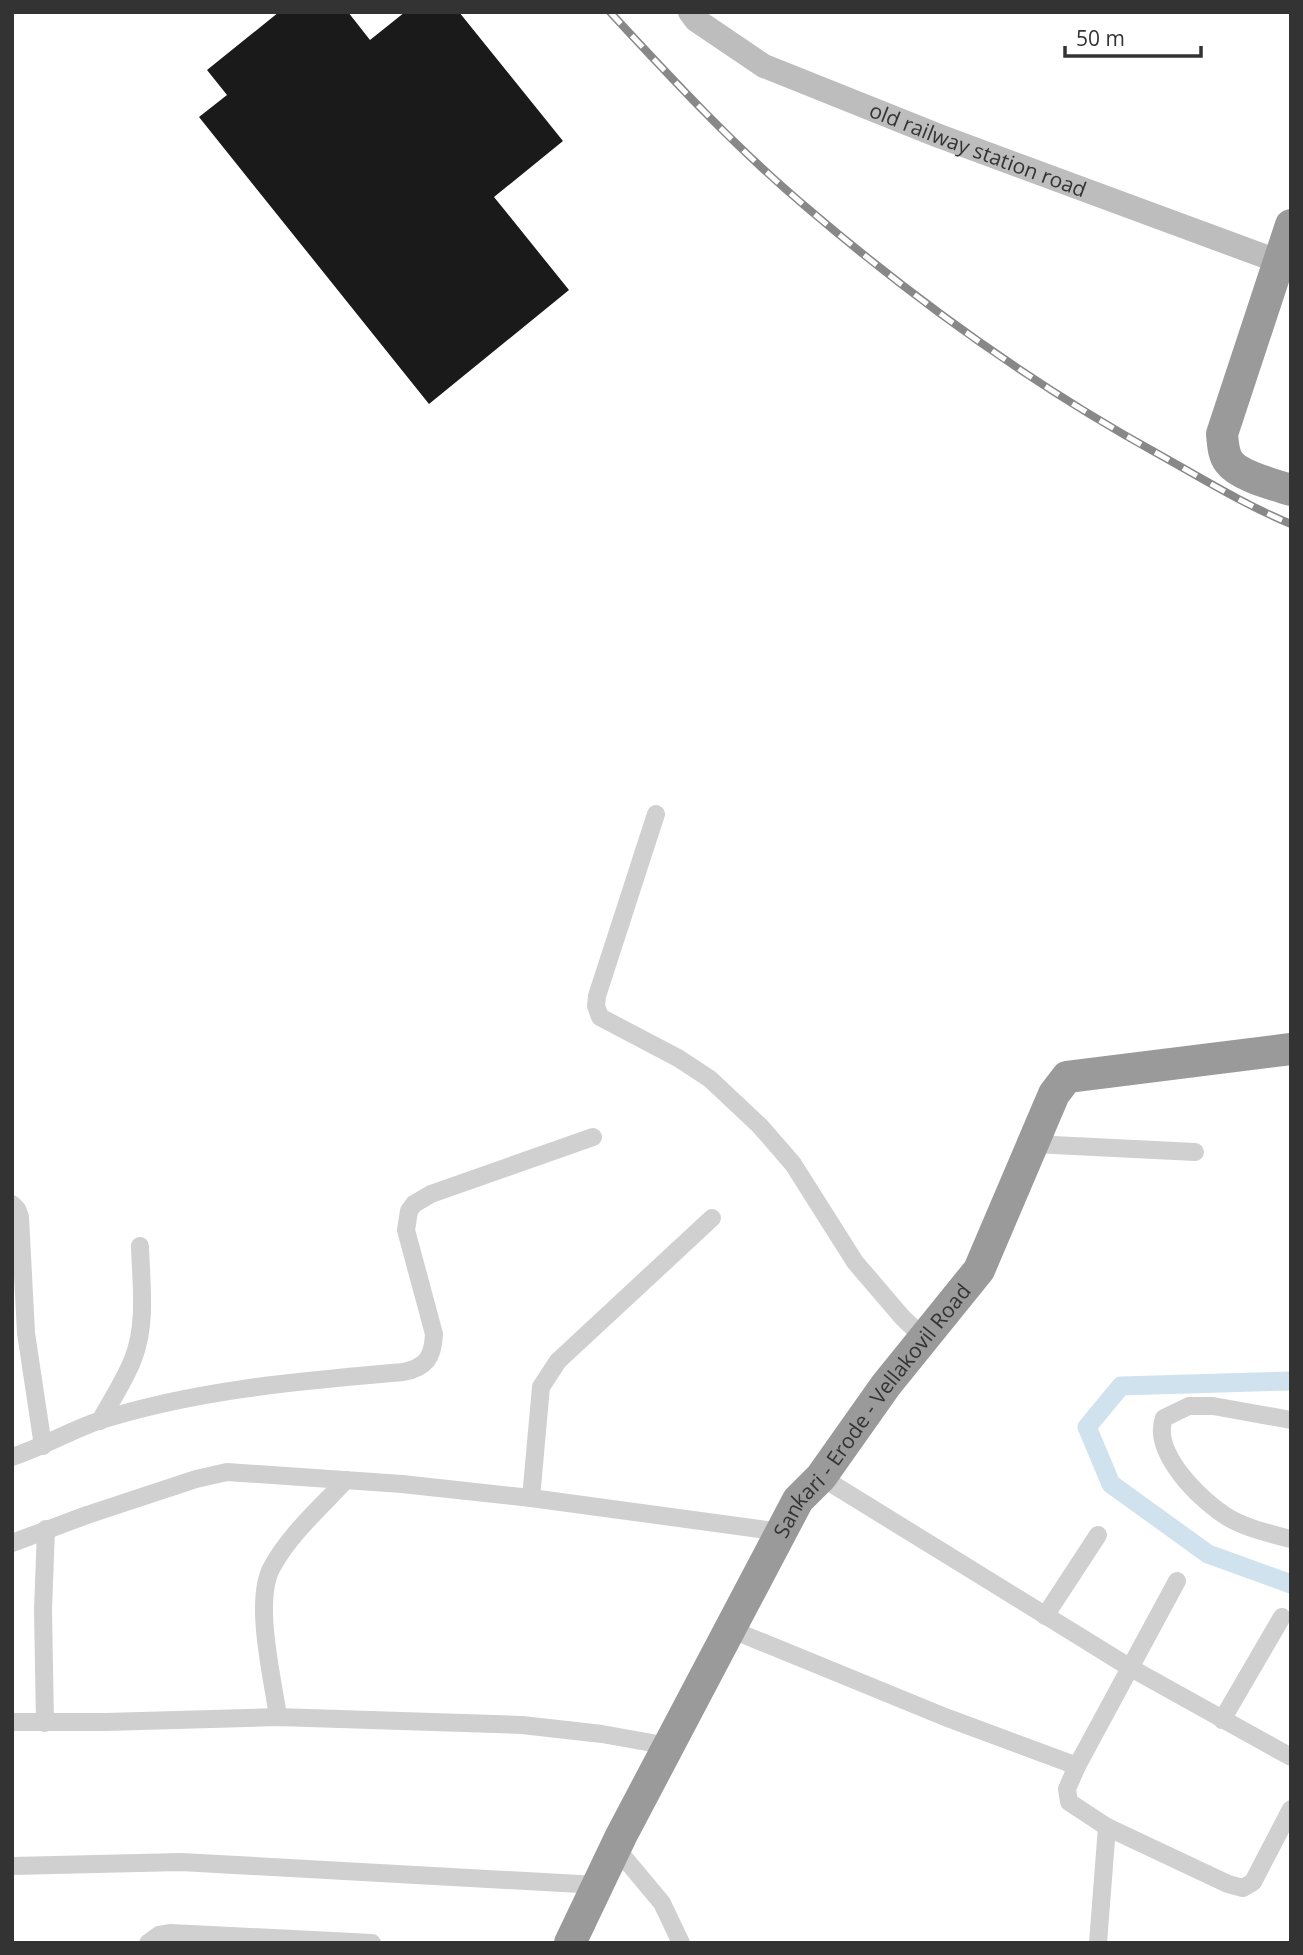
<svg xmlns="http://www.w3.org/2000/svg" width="1303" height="1955" viewBox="0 0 1303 1955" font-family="'Open Sans',sans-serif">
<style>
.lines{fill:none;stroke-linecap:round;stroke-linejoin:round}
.canal{stroke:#cfe2ee;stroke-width:19}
.building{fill:#1a1a1a}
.street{stroke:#d0d0d0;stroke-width:18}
.secondary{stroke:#bdbdbd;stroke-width:24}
.highway{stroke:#9a9a9a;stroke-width:32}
.rail-casing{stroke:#888;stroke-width:8}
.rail{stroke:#fff;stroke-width:5;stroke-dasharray:16;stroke-linecap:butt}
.labels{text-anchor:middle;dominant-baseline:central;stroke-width:7;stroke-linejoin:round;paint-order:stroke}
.street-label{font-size:21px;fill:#333;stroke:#fff}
</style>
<rect width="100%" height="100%" fill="#fff"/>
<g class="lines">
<polyline class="canal" points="1291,1381 1121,1386 1087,1427 1111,1484 1208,1554 1291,1584"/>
</g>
<polygon class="building" points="279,12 348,12 370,40 405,12 459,12 563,141 494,197 569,290 429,404 199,117 227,95 207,70"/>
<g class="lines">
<g class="street">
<polyline points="656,814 597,996 596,1006 600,1017 678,1058 710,1079 760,1126 793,1164 855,1262 902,1317 925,1339"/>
<polyline points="1033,1144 1195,1152"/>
<polyline points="12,1204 17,1209 20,1217 26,1333 43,1446"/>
<path d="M 1291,1420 L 1213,1406 L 1189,1406 L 1164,1418 C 1151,1453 1202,1502 1229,1518 C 1246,1528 1271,1534 1291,1539"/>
<path d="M 100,1421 C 111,1401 125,1380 133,1359 C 147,1324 141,1283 140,1246"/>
<path d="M 12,1457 C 43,1447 71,1430 101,1420 C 200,1389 301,1381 403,1372 C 426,1368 433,1357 434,1334 L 406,1230 L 409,1211 L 414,1204 L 431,1194 L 593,1137"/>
<polyline points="821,1477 1129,1667 1291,1757"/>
<polyline points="531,1498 541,1387 558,1361 712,1218"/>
<polyline points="12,1543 87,1515 196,1479 227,1472 402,1484 531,1498 782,1532"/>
<polyline points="1177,1581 1077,1766 1067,1789 1069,1802 1107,1827 1228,1884 1243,1888 1253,1882 1291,1809"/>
<polyline points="1045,1616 1098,1535"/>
<polyline points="730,1629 945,1717 1077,1766"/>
<path d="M 278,1717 C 273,1679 253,1601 272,1567 C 290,1534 321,1507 346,1480"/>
<polyline points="1222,1720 1282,1617"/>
<polyline points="12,1722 105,1722 278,1717 522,1725 602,1734 669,1746"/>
<polyline points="45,1723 43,1610 46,1529"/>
<polyline points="616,1848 662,1903 681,1943"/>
<polyline points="12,1866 181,1862 598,1885"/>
<polyline points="148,1943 159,1935 171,1933 372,1943"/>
<polyline points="1098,1943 1107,1827"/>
</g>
<path class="secondary" id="s1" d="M 690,12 L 696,20 L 764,66 L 939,136 L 1280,262"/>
<g class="highway">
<path d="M 1291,225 L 1222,434 C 1223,443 1223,454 1229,462 C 1239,476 1275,485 1291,490"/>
<path id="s2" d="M 570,1943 L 621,1836 L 798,1500 L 821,1477 L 886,1385 L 979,1270 L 1054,1094 L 1067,1077 L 1291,1049"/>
</g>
<defs>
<path id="rail" d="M 610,12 C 672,79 735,147 805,206 C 915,300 1033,385 1160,455 C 1203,479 1245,505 1291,524"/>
</defs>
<use href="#rail" class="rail-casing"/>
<use href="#rail" class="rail"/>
</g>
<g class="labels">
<g class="street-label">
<text stroke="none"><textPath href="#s1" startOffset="322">old railway station road</textPath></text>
<text stroke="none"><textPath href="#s2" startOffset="614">Sankari - Erode - Vellakovil Road</textPath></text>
</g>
</g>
<rect width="1303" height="1955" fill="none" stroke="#333333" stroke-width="28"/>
<path d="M1065 46v10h136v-10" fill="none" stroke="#333333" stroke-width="3.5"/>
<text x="1076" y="46" font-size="21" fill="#333333" stroke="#ffffff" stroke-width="5" paint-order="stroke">50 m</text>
</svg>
